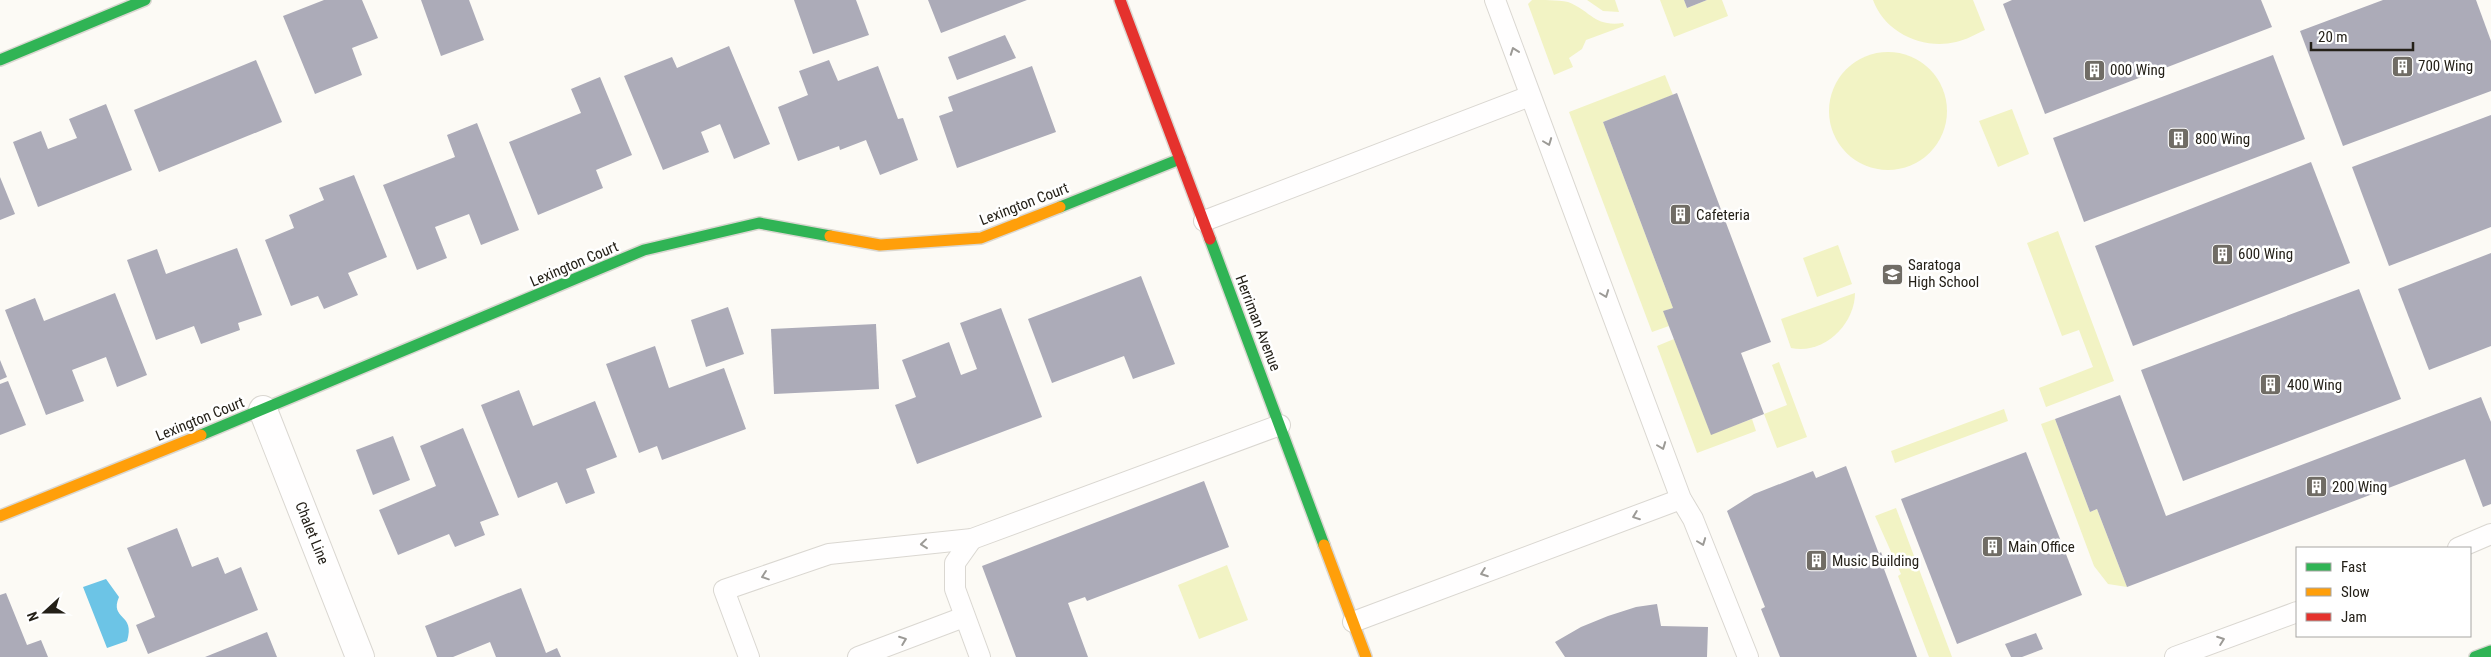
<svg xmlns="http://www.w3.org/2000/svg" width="2491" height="657" viewBox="0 0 2491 657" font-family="'Roboto Condensed',sans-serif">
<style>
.green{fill:#f2f3c4}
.water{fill:#6cc4e6}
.building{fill:#acabb8}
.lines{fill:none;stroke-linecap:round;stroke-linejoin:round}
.lane-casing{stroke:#dad7d1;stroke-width:22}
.street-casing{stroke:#dad7d1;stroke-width:30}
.fast-casing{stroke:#dad7d1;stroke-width:14}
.slow-casing{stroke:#dad7d1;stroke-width:14}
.jam-casing{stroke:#dad7d1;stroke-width:14}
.lane{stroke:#fffefe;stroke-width:20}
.street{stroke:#fffefe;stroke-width:28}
.fast{stroke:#30b455;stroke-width:11}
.slow{stroke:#ff9f0a;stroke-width:11}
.jam{stroke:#e5322d;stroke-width:11}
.oneway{stroke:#9c9a96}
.labels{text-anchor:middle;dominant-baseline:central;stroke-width:5;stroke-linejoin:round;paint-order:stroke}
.poi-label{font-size:15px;fill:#242018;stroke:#fff;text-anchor:start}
.street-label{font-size:15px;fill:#242018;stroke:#fff}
</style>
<rect width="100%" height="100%" fill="#fcfaf5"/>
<g class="green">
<path d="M 1532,0 C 1543,0 1557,0 1568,2 C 1591,11 1594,27 1623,23 L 1624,26 L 1586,40 L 1582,49 L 1569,58 L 1573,67 L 1554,75 L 1528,4 Z"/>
<polygon points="1587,0 1615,0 1619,12 1603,11"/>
<polygon points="1660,0 1684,0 1687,8 1707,0 1722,0 1728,16 1674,37"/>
<path d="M 1873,0 L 1973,0 L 1985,30 C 1976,34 1966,40 1956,42 C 1923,50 1885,33 1873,0 Z"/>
<circle cx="1888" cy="111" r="59"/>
<polygon points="1665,75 1673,95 1603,122 1673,308 1664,311 1669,326 1652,332 1569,112"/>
<polygon points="2012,109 2029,154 1998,167 1979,121"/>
<polygon points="2058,231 2114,381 2046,407 2039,388 2093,367 2079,330 2062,336 2027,243"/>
<polygon points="1838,245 1852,284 1817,297 1803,258"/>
<path d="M 1855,293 C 1855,324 1824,355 1791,348 L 1781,319 Z"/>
<polygon points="1674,339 1711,434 1752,419 1756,431 1697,453 1657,346"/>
<polygon points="1779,362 1807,437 1777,448 1764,414 1787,405 1772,365"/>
<polygon points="2004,409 2008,421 1895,463 1891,451"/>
<polygon points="2055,419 2090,512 2097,509 2127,587 2108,584 2094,566 2041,424"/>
<polygon points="1896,508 1952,657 1929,657 1898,576 1901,574 1875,516"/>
<polygon points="1227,565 1248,620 1199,639 1178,585"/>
</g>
<path class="water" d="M 106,579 L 119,597 C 109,620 136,613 127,641 L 107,648 L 83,587 Z"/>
<g class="building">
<polygon points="324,0 362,0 378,38 352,48 362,75 315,94 283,16"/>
<polygon points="421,0 469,0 484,40 441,56"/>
<polygon points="794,0 856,0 869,35 813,54"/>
<polygon points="928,0 1027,0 941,33"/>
<polygon points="1684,0 1707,0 1687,8"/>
<polygon points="2012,0 2261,0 2272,27 2045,114 2003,4"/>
<polygon points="2383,0 2476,0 2491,41 2491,91 2343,146 2300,31"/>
<polygon points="1005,35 1016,58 957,80 948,57"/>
<polygon points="729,46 770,144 734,159 720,124 701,132 709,152 663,170 624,76 672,57 677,68"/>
<polygon points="2273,55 2305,139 2084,222 2053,138"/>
<polygon points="256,60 282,122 159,172 134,110"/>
<polygon points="829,60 838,81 878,66 898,119 903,118 918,160 880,175 866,140 840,150 839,146 798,161 778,107 808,95 799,71"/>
<polygon points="1032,66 1056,132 957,168 939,116 953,111 948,97"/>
<polygon points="600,77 632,155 596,170 603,188 538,215 509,142 581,113 571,89"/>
<polygon points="1677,93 1771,342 1741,353 1764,414 1711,435 1663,311 1673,308 1603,122"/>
<polygon points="106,104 132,170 38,207 13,142 41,131 48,149 77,138 69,119"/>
<polygon points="2491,115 2491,227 2389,266 2352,167"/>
<polygon points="477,123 519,230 481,245 469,214 435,227 447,258 417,270 383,185 455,157 447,135"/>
<polygon points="2311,162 2350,263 2133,346 2095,246"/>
<polygon points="354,175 387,257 348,273 358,295 324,309 318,296 291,306 265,240 294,228 289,215 324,200 319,188"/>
<polygon points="0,177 15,214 0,220"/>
<polygon points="237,248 262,315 238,323 240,330 201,344 194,326 156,340 127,260 157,249 166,274"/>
<polygon points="2491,253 2491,346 2429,370 2398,289"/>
<polygon points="1141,276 1175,364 1133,379 1124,356 1052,383 1028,319"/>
<polygon points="2359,289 2401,399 2183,481 2141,370"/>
<polygon points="115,293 147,375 117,387 106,357 72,370 84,401 46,415 5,310 35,298 44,321"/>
<polygon points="728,307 744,354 706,367 691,320"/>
<polygon points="1001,308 1042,417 917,464 895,405 916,397 902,360 949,342 961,375 977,369 960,323"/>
<polygon points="876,324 879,389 774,394 771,329"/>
<polygon points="655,346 669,388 724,368 746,429 662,460 657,446 639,453 606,364"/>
<polygon points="0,360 7,377 0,380"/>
<polygon points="8,381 26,425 0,435 0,384"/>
<polygon points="519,390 533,426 595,401 617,457 586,469 595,493 566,504 557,482 518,498 481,405"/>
<polygon points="2120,395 2166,516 2481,397 2491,422 2491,504 2483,507 2465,459 2127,587 2097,509 2090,512 2055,419"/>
<polygon points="463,428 499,515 480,522 485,535 455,547 449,534 398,555 379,510 436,486 420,446"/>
<polygon points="393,436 410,480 373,495 356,450"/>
<polygon points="2026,452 2082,595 1957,644 1901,499"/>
<polygon points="1846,466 1879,554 1881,552 1887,568 1884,569 1917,657 1780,657 1761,609 1765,607 1727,511 1754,494 1813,471 1816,478"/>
<polygon points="1204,481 1229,547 1087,601 1085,597 1068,603 1088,657 1016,657 982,566"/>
<polygon points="177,528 192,567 218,557 225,574 241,567 258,610 148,654 136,625 155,617 127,548"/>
<polygon points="521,588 546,653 557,648 561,657 496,657 490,642 453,657 437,657 425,626"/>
<polygon points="6,593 27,645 41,640 48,657 0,657 0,595"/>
<polygon points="1657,604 1661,626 1708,627 1707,657 1565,657 1555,642 1581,627 1608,616 1636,607"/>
<polygon points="267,632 277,657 205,657"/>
<polygon points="2036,633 2043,649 2022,657 2011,657 2005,644"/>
</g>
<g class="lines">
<defs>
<g id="lane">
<polyline points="1495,0 1681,499 1693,519 1748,657"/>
<polyline points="1204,221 1530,96"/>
<polyline points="972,539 955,563 955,589 980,657"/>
<polyline points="2458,548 2491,534"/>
<polyline points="1353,622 1681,499"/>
<polyline points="749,657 724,590 829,554 972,539 1280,425"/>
<polyline points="858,657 964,617"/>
<polyline points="2175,657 2297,612"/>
</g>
<polyline id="street" points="263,410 360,657"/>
<g id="fast">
<polyline points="0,60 145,0"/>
<polyline points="1060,207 1180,159"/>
<polyline points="1210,239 1324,545"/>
<polyline points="201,435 644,250 759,223 830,236"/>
<polyline points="2475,657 2491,651"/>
</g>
<g id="slow">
<polyline points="830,236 880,245 981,238 1060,207"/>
<polyline points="0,516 201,435"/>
<polyline points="1324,545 1366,657"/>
</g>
<polyline id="jam" points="1120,0 1210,239"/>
</defs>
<use href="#lane" class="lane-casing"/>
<use href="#street" class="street-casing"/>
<use href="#fast" class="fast-casing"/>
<use href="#slow" class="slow-casing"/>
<use href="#jam" class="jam-casing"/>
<use href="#lane" class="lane"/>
<use href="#street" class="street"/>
<use href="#fast" class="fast"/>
<use href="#slow" class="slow"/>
<use href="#jam" class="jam"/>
</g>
<defs><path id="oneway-chevron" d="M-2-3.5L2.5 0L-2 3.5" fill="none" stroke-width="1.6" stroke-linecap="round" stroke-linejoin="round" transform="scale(1.25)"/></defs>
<g class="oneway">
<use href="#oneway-chevron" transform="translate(1514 51) rotate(-110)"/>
<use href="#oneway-chevron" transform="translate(1548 142) rotate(69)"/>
<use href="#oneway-chevron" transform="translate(1605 294) rotate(69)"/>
<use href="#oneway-chevron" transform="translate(1662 446) rotate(69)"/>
<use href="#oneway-chevron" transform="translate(1636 516) rotate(159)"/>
<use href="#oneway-chevron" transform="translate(1702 542) rotate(69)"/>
<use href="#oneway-chevron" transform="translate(924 544) rotate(174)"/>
<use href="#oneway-chevron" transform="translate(1484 573) rotate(160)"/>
<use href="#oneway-chevron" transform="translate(765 576) rotate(161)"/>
<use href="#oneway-chevron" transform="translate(903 640) rotate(-21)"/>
<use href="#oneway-chevron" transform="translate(2221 640) rotate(-20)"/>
</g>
<defs>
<symbol id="building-square" viewBox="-11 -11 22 22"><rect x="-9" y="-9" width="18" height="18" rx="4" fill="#706c65" stroke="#fff"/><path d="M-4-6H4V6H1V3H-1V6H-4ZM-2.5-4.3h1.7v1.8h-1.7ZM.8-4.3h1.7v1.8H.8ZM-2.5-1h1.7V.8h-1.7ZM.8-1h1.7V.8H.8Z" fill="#fff"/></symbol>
<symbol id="school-square" viewBox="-11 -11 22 22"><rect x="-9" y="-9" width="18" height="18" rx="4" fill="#706c65" stroke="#fff"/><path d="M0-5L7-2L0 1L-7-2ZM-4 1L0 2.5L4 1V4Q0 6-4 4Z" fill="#fff"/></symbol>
</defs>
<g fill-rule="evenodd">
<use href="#building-square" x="2390" y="54" width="25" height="25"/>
<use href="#building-square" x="2082" y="58" width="25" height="25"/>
<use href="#building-square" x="2166" y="126" width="25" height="25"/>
<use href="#building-square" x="1668" y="202" width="25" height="25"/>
<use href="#building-square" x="2210" y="242" width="25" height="25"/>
<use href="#school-square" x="1880" y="262" width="25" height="25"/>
<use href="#building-square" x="2258" y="372" width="25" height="25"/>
<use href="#building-square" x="2304" y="474" width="25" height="25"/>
<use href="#building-square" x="1980" y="534" width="25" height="25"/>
<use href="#building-square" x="1804" y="548" width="25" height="25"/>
</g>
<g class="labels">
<g class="poi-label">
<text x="2418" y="66">700 Wing</text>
<text x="2110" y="70">000 Wing</text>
<text x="2195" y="139">800 Wing</text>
<text x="1696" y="215">Cafeteria</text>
<text x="2238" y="254">600 Wing</text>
<text x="1908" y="265">Saratoga<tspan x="1908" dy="17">High School</tspan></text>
<text x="2287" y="385">400 Wing</text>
<text x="2332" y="487">200 Wing</text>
<text x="2008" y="547">Main Office</text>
<text x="1832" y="561">Music Building</text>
</g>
<g class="street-label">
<text transform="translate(1024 204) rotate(-21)">Lexington Court</text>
<text transform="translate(574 264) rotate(-23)">Lexington Court</text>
<text transform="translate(1258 323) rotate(69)">Herriman Avenue</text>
<text transform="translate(200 419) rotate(-22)">Lexington Court</text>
<text transform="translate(312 533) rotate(68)">Chalet Line</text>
</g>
</g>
<rect x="2296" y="547" width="175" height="90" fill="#ffffff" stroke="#a7a6a3"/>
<rect x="2306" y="563" width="25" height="8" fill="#30b455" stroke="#a7a6a3"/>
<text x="2341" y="572" font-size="15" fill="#242018">Fast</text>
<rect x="2306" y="588" width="25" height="8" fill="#ff9f0a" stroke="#a7a6a3"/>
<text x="2341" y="597" font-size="15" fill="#242018">Slow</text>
<rect x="2306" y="613" width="25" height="8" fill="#e5322d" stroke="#a7a6a3"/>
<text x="2341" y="622" font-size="15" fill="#242018">Jam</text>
<g transform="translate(45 612) rotate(249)" stroke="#ffffff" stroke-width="4" paint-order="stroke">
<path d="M0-4L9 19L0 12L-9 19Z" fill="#242018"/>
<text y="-8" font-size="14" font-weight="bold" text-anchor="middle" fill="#242018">N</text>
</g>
<path d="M2311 42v8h102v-8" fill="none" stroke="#242018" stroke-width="2.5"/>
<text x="2318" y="42" font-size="15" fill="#242018" stroke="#ffffff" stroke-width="4" paint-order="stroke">20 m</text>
</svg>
